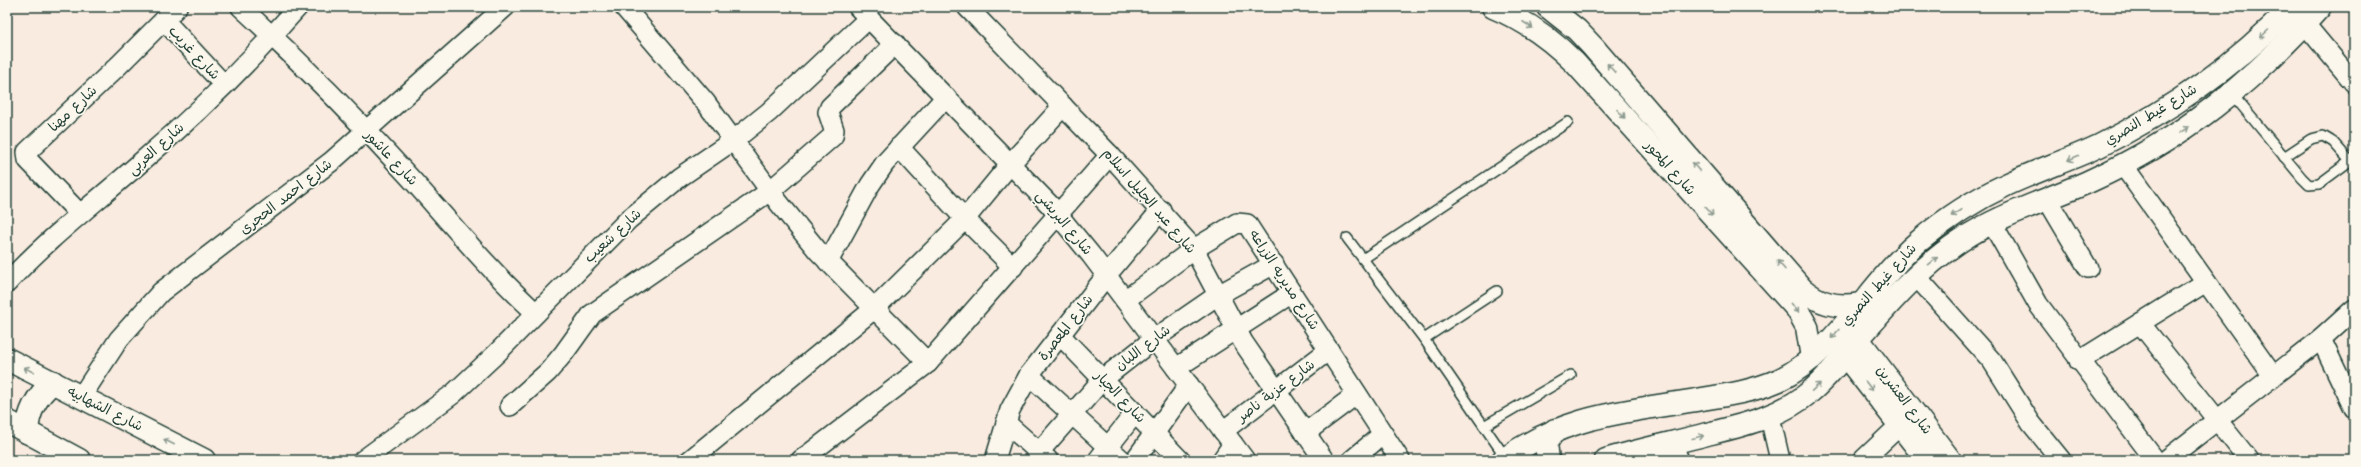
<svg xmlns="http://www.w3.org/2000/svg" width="2361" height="467" viewBox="0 0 2361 467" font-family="'Architects Daughter','Playpen Sans Arabic',sans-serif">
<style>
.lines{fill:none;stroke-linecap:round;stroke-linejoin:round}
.service-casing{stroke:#1f3d34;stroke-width:12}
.minor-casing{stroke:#1f3d34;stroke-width:22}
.secondary-casing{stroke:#1f3d34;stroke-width:25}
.trunk-casing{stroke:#1f3d34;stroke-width:25}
.service{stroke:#fbf7ec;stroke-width:9}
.minor{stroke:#fbf7ec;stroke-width:19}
.secondary{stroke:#fbf7ec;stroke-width:22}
.trunk{stroke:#fbf7ec;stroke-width:22}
.oneway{stroke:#8d9a90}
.labels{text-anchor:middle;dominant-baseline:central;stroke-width:3.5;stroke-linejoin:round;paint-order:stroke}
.street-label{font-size:14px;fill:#1f3d34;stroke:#fbf7ec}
</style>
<rect width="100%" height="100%" fill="#f9ebdf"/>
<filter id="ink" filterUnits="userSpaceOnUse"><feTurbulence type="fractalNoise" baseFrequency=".025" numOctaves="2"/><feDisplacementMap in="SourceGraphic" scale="8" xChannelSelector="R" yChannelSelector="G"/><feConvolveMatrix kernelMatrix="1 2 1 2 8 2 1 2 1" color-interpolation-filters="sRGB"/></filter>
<g filter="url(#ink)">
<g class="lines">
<defs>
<g id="service">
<polyline points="2232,94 2302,178 2309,185 2319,184 2354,158"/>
<polyline points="2284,157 2311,139 2323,136 2333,142 2350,161"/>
<polyline points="1347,238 1424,339 1506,458"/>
<polyline points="1363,259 1568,122"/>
<polyline points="1424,339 1497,291"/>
<polyline points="1484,426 1571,375"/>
</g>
<g id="minor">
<path d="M 241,7 C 302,63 359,121 414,182 C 454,227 492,273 536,313"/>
<polyline points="624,7 706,103 779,203 818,251 928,363"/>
<polyline points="858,7 1050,205 1091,255 1245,460"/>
<polyline points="967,7 1110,155 1194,249 1243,342 1324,460"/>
<polyline points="164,20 224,85"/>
<polyline points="2305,24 2354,83"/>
<polyline points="899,147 965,219 1013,267"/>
<polyline points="2123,165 2273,376"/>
<polyline points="2047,199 2088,268"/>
<polyline points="79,213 28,160 27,152 119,65 177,7"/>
<polyline points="1992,223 2038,304 2155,460"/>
<polyline points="828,262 870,185 885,163 946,97"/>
<polyline points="1916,276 1992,361 2031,423 2061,460"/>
<path d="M 7,283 C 48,238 95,203 140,163 C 196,115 249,63 298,7"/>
<polyline points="1125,300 1194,249 1237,223 1247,224 1400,460"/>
<polyline points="2140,323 2249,460"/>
<polyline points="1060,335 1180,460"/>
<polyline points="2321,339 2354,408"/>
<polyline points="2079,361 2206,282"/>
<polyline points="1176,368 1292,293"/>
<polyline points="1029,375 1122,460"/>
<polyline points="81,397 119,339 161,292 332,161 505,7"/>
<polyline points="510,406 548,372 564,353 592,314 770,191 833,136 834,130 828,112 830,107 895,44"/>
<polyline points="1770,417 1780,460"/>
<polyline points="1006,423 1048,460"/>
<polyline points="1223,431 1329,350"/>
<polyline points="1305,433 1357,394"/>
<polyline points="1672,443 1679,460"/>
<polyline points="363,460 453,394 497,353 628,220 680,177 734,140 769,112 869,18"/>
<polyline points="690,460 874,309 965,219 1011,163 1063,106"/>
<polyline points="801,460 928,363 1110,155"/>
<polyline points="995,460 1010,410 1029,375 1106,276 1161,210"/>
<polyline points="1036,460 1039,452 1103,379 1154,339 1218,295 1274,264"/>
<polyline points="1098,460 1135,413"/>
<polyline points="1135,460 1189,385"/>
<polyline points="1222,460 1233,444"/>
<polyline points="1352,460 1383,434"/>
<polyline points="1863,460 1900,425"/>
<polyline points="2166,460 2321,339 2354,309"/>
</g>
<g id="secondary">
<path d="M 1493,7 C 1525,20 1551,39 1575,63 L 1797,309 L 1807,327 L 1812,358"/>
<path d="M 1548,7 L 1577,30 L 1593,47 L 1801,288 C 1819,304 1837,308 1860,304"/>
<polyline points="1858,339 1950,460"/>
<polyline points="1845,355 1927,460"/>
<path d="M 1503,460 C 1566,414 1627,412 1702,399 C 1728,395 1754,391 1779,380 C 1835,354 1870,283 1918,242 C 1945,219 1976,199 2008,184 C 2038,170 2069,160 2099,146 C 2170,111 2237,64 2292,7"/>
<polyline points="1548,460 1546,443 1555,430"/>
<path d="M 1606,460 C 1639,450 1673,443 1707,434 C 1744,425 1780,417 1810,392 C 1829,376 1844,356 1860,337 C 1890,302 1921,267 1960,241 C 2000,214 2046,201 2090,181 C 2183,139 2252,83 2320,7"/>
</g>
<g id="trunk">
<polyline points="7,359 204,460"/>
<polyline points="7,421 79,460"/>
<path d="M 27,432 C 28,411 37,396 53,382"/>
</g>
</defs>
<use href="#service" class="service-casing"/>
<use href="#minor" class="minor-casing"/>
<use href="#secondary" class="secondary-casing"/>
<use href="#trunk" class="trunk-casing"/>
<use href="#service" class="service"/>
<use href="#minor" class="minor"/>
<use href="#secondary" class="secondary"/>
<use href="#trunk" class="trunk"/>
</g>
<defs><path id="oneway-shaft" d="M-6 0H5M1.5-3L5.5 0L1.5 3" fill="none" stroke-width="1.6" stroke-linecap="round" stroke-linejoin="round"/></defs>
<g class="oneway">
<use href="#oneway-shaft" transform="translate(1528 25) rotate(33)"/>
<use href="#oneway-shaft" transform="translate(2264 34) rotate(138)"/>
<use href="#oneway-shaft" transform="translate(1611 68) rotate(-131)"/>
<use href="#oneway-shaft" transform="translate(1621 114) rotate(48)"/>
<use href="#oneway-shaft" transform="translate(2184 130) rotate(-34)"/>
<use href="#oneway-shaft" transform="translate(2073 158) rotate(156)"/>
<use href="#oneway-shaft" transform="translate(1696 167) rotate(-131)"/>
<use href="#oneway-shaft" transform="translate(1709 211) rotate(48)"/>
<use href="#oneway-shaft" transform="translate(1956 213) rotate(147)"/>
<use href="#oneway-shaft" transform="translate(1933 261) rotate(-39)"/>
<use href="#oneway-shaft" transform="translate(1781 265) rotate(-131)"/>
<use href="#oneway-shaft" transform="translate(1795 308) rotate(52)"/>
<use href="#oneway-shaft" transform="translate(1835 334) rotate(130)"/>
<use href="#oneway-shaft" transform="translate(29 370) rotate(-152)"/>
<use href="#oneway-shaft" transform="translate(1869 386) rotate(52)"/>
<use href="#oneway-shaft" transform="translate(1816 387) rotate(-43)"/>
<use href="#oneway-shaft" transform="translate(1698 437) rotate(-14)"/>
<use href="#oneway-shaft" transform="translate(169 442) rotate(-153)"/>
</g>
</g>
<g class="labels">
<g class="street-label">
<text transform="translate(194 53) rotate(47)">شارع غريب</text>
<text transform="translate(73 109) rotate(-43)">شارع مهنا</text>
<text transform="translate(2151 115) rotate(-31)">شارع غيط النصري</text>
<text transform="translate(156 149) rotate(-42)">شارع العربى</text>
<text transform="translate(391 158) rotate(47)">شارع عاشور</text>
<text transform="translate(1670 168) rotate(48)">شارع المحور</text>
<text transform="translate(286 197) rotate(-38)">شارع احمد الحجرى</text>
<text transform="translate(1149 201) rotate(49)">شارع عبد الجليل اسلام</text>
<text transform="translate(1064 223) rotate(50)">شارع البريشي</text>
<text transform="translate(613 236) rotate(-43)">شارع شعيب</text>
<text transform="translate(1284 280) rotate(57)">شارع مديريه الزراعه</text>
<text transform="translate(1879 285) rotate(-48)">شارع غيط النصري</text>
<text transform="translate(1066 328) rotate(-52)">شارع المعصرة</text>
<text transform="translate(1143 348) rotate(-37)">شارع اللبان</text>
<text transform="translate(1276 391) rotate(-37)">شارع عزبة ناصر</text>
<text transform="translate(1120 397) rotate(46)">شارع الجيار</text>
<text transform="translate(1904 400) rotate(53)">شارع العشرين</text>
<text transform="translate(105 409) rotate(27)">شارع الشهابيه</text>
</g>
</g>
<rect width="2361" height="467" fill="none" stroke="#fbf7ec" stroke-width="24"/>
<rect x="12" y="12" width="2337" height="443" fill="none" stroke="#1f3d34" stroke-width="1.5" filter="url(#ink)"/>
</svg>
